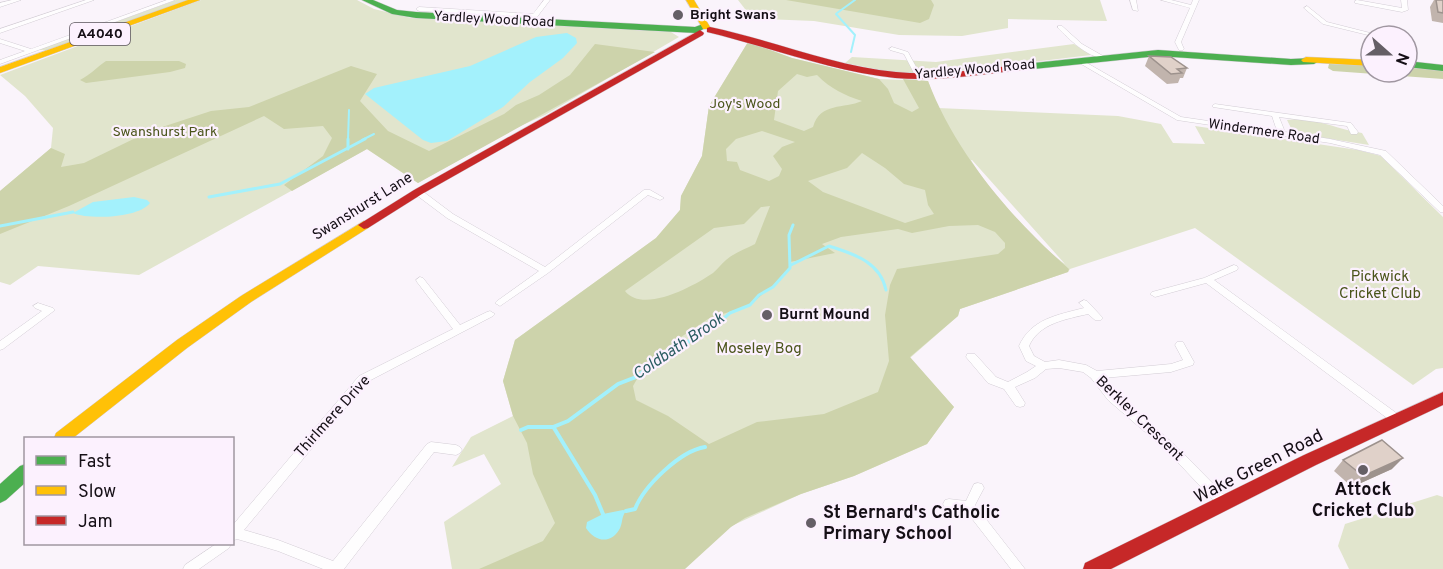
<svg xmlns="http://www.w3.org/2000/svg" width="1443" height="569" viewBox="0 0 1443 569" font-family="Overpass,sans-serif">
<style>
.green{fill:#e1e5cd;fill-rule:evenodd}
.forest{fill:#cdd3ab;fill-rule:evenodd}
.water{fill:#a3f1fc}
.lines{fill:none;stroke-linecap:round;stroke-linejoin:round}
.stream-far2{stroke:#a3f1fc;stroke-width:2}
.stream-far1{stroke:#a3f1fc;stroke-width:3}
.stream{stroke:#a3f1fc;stroke-width:4}
.street-casing{stroke:#d3cdd5;stroke-width:1}
.fast-casing{stroke:#d3cdd5;stroke-width:1}
.slow-casing{stroke:#d3cdd5;stroke-width:1}
.jam-casing{stroke:#d3cdd5;stroke-width:1}
.street{fill:#fefdfe;fill-rule:evenodd}
.fast{fill:#4caf50;fill-rule:evenodd}
.slow{fill:#ffc107;fill-rule:evenodd}
.jam{fill:#c62828;fill-rule:evenodd}
.wall{fill:#c1b4ad}
.shaded-wall{fill:#9d928d}
.building{fill:#e0d1c9;stroke:#9d928d;stroke-width:1.5}
.poi-dot{fill:#655f66;stroke:#fcf1fe;stroke-width:2}
.labels{text-anchor:middle;dominant-baseline:central;stroke-width:4.5;stroke-linejoin:round;paint-order:stroke}
.far-poi-label{font-size:14px;font-weight:bold;fill:#150f16;stroke:#fcf1fe;text-anchor:start}
.far-street-label{font-size:14px;fill:#150f16;stroke:#fcf1fe}
.shield{fill:#fcf1fe;stroke:#5a535c;stroke-width:1.5}
.shield-label{font-size:14px;font-weight:bold;fill:#150f16}
.far-park-label{font-size:14px;fill:#4a541a;stroke:#fcf1fe}
.street-label{font-size:15px;fill:#150f16;stroke:#fcf1fe}
.park-label{font-size:15px;fill:#4a541a;stroke:#fcf1fe}
.poi-label{font-size:15px;font-weight:bold;fill:#150f16;stroke:#fcf1fe;text-anchor:start}
.water-label{font-size:16px;font-style:italic;fill:#295b60;stroke:#fcf1fe}
.near-street-label{font-size:18px;fill:#150f16;stroke:#fcf1fe}
.near-poi-label{font-size:18px;font-weight:bold;fill:#150f16;stroke:#fcf1fe}
</style>
<rect width="100%" height="100%" fill="#faf4fb"/>
<g class="green">
<polygon points="176,0 192,0 47,50 38,50"/>
<polygon points="201,0 357,0 374,9 411,18 671,32 679,37 545,115 518,127 418,183 367,149 139,275 38,266 10,285 0,282 0,191 51,148 53,128 25,96 0,75"/>
<polygon points="738,0 1100,0 1107,21 1008,19 1008,28 962,36 899,35 814,21 765,19 745,9"/>
<path d="M 748,42 L 792,58 L 879,79 L 928,81 L 938,108 L 1118,116 L 1161,124 L 1173,143 L 1205,144 L 1195,126 L 1358,150 L 1381,156 L 1443,217 L 1443,368 L 1436,369 L 1413,385 L 1195,228 L 1070,269 L 1068,272 L 960,309 L 958,316 L 910,358 L 954,407 L 927,444 L 854,476 L 801,494 L 638,569 L 452,569 L 444,522 L 501,484 L 484,454 L 452,467 L 471,437 L 513,416 L 503,381 L 515,340 L 656,238 L 680,210 L 681,196 L 702,156 L 709,106 ZM 971,160 L 972,160 L 1065,264 C 1039,246 987,188 971,160 Z"/>
<polygon points="1074,44 1091,55 943,73 896,73 845,63 852,57 936,62"/>
<path d="M 1287,120 C 1313,116 1338,130 1362,133 L 1369,145 L 1306,135 L 1292,130 Z"/>
<polygon points="1437,495 1443,497 1443,569 1349,569 1338,546 1345,524"/>
</g>
<g class="forest">
<polygon points="786,0 931,0 934,5 929,19 920,23"/>
<path d="M 748,42 L 792,58 L 879,79 L 888,89 L 894,103 L 912,112 L 919,108 L 903,79 L 928,81 C 956,154 1011,218 1069,269 L 1068,272 L 960,309 L 958,316 L 910,357 L 954,407 L 927,444 L 854,476 L 801,494 L 745,518 L 731,527 L 685,569 L 479,569 L 543,541 L 555,523 L 533,474 L 527,443 L 513,416 L 503,381 L 515,340 L 656,238 L 680,210 L 681,196 L 702,156 L 709,106 ZM 797,74 L 807,77 L 817,75 C 831,89 844,95 862,101 C 844,109 820,102 813,127 L 804,131 L 774,120 L 778,91 ZM 762,131 L 795,142 L 782,147 L 773,156 L 782,169 L 779,176 L 769,181 L 740,170 L 737,162 L 727,161 L 726,149 L 736,139 ZM 862,153 L 885,168 L 904,184 L 925,190 L 928,205 L 934,214 L 905,223 L 823,192 L 808,181 L 847,168 ZM 770,206 L 755,244 C 745,249 734,253 726,260 C 721,264 718,269 713,273 C 694,286 643,314 625,291 L 714,228 L 744,224 L 761,207 ZM 978,225 L 995,232 L 1005,243 L 1005,248 L 998,254 L 897,269 L 890,285 L 885,315 L 889,361 L 878,392 L 824,414 L 757,422 L 709,444 L 668,416 L 636,400 L 633,386 L 644,367 L 675,341 L 708,319 L 750,305 L 784,276 L 790,268 L 790,262 L 835,253 L 822,244 L 841,237 L 898,229 L 912,233 L 949,226 Z"/>
<polygon points="595,44 655,52 418,183 367,149 292,191 284,185 323,156 332,138 323,126 284,129 264,116 69,206 0,234 0,191 51,148 65,154 61,167 84,163 150,131 211,111 249,107 351,66 377,74 360,101 388,131 429,151 504,114 516,105 539,95 570,75"/>
<path d="M 106,61 L 179,61 L 186,64 L 185,68 L 170,72 L 86,83 L 80,80 C 91,74 96,68 106,61 Z"/>
<polygon points="1329,64 1371,65 1371,72 1407,72 1407,66 1443,70 1443,79 1333,71 1328,68"/>
</g>
<g class="water">
<polygon points="567,33 576,38 577,43 563,58 530,82 503,107 447,141 431,143 423,140 365,94 374,88 470,66 536,37"/>
<path d="M 134,197 L 147,200 L 150,203 C 139,218 89,220 73,213 L 93,202 Z"/>
<path d="M 623,510 L 626,511 C 621,517 623,524 619,530 C 610,545 594,541 586,528 L 587,522 L 603,514 Z"/>
</g>
<g class="lines">
<g class="stream-far2">
<polyline points="837,13 855,0"/>
<polyline points="836,14 855,35 851,52"/>
<polyline points="348,140 349,110"/>
<polyline points="362,140 374,134"/>
</g>
<g class="stream-far1">
<polyline points="348,149 348,139"/>
<polyline points="209,197 280,184 365,139"/>
<polyline points="0,226 73,212"/>
<path d="M 791,265 L 829,246 C 853,254 880,261 886,290"/>
<polyline points="716,325 730,313 750,305 759,295 773,287 790,268 789,235 793,225"/>
</g>
<g class="stream">
<polyline points="554,428 595,495 603,514"/>
<polyline points="521,430 528,427 553,427 568,421 618,384 636,377 659,359 673,354 678,348 717,324"/>
<path d="M 626,511 L 635,509 C 644,486 680,451 705,447"/>
</g>
<defs>
<g id="street">
<polygon points="12,0 21,0 0,7 0,3"/>
<polygon points="86,0 94,0 0,33 0,29"/>
<polygon points="167,0 175,0 0,64 0,60 25,51 0,43 0,39 31,49"/>
<polygon points="544,0 550,0 534,21 532,22 529,20 531,17 419,11 416,9 419,7 533,14"/>
<polygon points="1130,0 1136,0 1138,11 1133,10"/>
<polygon points="1161,0 1171,0 1191,5 1193,0 1199,0 1181,42 1184,49 1183,50 1179,50 1175,42 1190,8"/>
<polygon points="1357,0 1402,8 1401,0 1407,0 1408,10 1402,12 1355,3 1355,1"/>
<polygon points="1307,6 1327,22 1382,36 1372,36 1323,24 1305,9 1304,8"/>
<path d="M 1058,26 L 1062,26 L 1082,44 L 1103,56 L 1103,58 C 1087,57 1069,39 1058,28 Z"/>
<polygon points="892,47 908,52 921,76 920,77 916,77 904,54 890,50 889,49"/>
<polygon points="1076,59 1080,59 1181,117 1277,131 1272,116 1213,107 1213,105 1215,104 1351,123 1358,132 1357,134 1351,134 1347,126 1279,117 1285,132 1330,139 1386,151 1443,206 1443,212 1440,212 1380,155 1330,143 1177,120 1076,61"/>
<polygon points="415,190 421,190 453,214 545,267 644,190 650,190 664,198 660,200 648,195 548,273 500,306 495,303 497,301 539,271 447,218 415,194 414,192"/>
<polygon points="1234,265 1237,266 1238,268 1237,270 1214,280 1399,415 1400,418 1399,421 1395,422 1391,421 1206,283 1155,297 1150,294 1152,292 1204,278"/>
<polygon points="420,277 423,278 460,325 487,312 490,311 495,314 493,316 367,382 244,530 278,540 333,561 427,444 431,442 456,445 460,447 462,450 460,453 456,455 434,452 344,569 323,569 278,551 237,539 232,541 232,526 359,376 453,329 417,282 416,280"/>
<path d="M 1084,300 L 1087,301 L 1101,316 L 1103,318 L 1101,320 L 1095,320 L 1088,314 C 1067,319 1039,323 1029,346 L 1034,356 L 1045,362 L 1059,360 L 1086,365 L 1097,371 L 1171,364 L 1183,360 L 1175,345 L 1177,342 L 1183,342 L 1194,362 L 1193,365 L 1171,372 L 1103,378 L 1116,394 L 1175,445 L 1229,500 L 1231,504 L 1229,508 L 1225,509 L 1221,508 L 1167,451 L 1108,400 L 1091,378 L 1083,372 L 1059,368 L 1046,369 L 1035,378 L 1015,387 L 1025,403 L 1024,406 L 1020,407 L 1016,406 L 1004,389 L 988,383 L 966,357 L 967,354 L 975,354 L 996,377 L 1008,382 L 1027,372 L 1036,366 L 1026,361 L 1019,346 C 1031,319 1057,315 1084,308 L 1079,303 Z"/>
<polygon points="38,303 53,308 55,310 3,349 0,350 0,341 42,311 35,308 33,306"/>
<polygon points="978,483 982,484 984,488 975,505 1025,569 1011,569 966,511 945,508 943,504 945,500 949,499 966,501 974,484"/>
<polygon points="216,544 231,544 229,548 199,569 183,569 185,565"/>
</g>
<g id="fast">
<polygon points="362,0 373,0 397,10 416,12 695,27 703,24 707,27 696,33 416,18 392,14"/>
<polygon points="1158,50 1291,59 1314,58 1319,61 1314,64 1291,65 1158,56 1024,70 1019,67 1024,64"/>
<polygon points="1407,61 1443,65 1443,71 1407,67"/>
<polygon points="26,464 26,482 6,500 0,503 0,484 20,466"/>
</g>
<g id="slow">
<polygon points="188,0 200,0 0,73 0,67"/>
<polygon points="686,0 694,0 710,27 709,29 703,29"/>
<polygon points="1306,57 1371,60 1371,66 1303,62 1301,60"/>
<polygon points="364,221 370,225 368,228 251,302 187,348 73,438 54,438 56,433 177,340 241,296"/>
</g>
<g id="jam">
<path d="M 710,27 C 772,40 833,66 896,72 C 939,76 982,69 1024,64 L 1029,67 L 1024,70 C 981,74 938,82 895,78 C 831,71 769,47 707,32 L 707,28 Z"/>
<polygon points="700,30 704,33 703,35 422,194 368,228 364,229 358,225 414,190"/>
<polygon points="1443,392 1443,405 1316,465 1111,569 1083,569 1085,563 1304,455"/>
</g>
</defs>
<use href="#street" class="street-casing"/>
<use href="#fast" class="fast-casing"/>
<use href="#slow" class="slow-casing"/>
<use href="#jam" class="jam-casing"/>
<use href="#street" class="street"/>
<use href="#fast" class="fast"/>
<use href="#slow" class="slow"/>
<use href="#jam" class="jam"/>
</g>
<g class="wall">
<polygon points="1434,0 1443,0 1443,23 1432,21 1430,7"/>
<polygon points="1149,56 1187,68 1183,78 1180,78 1178,83 1167,84 1145,66"/>
<polygon points="1343,460 1392,469 1352,487 1334,471"/>
</g>
<polygon class="shaded-wall" points="1403,458 1392,469 1352,487 1363,476"/>
<g class="building">
<polygon points="1436,0 1443,0 1443,13 1438,12"/>
<polygon points="1149,56 1171,57 1187,68 1177,69 1182,73 1171,74"/>
<polygon points="1382,440 1403,458 1363,476 1343,460"/>
</g>
<g class="poi-dot">
<circle cx="678" cy="15" r="6"/>
<circle cx="767" cy="315" r="6"/>
<circle cx="1363" cy="470" r="6"/>
<circle cx="811" cy="523" r="6"/>
</g>
<g class="labels">
<g class="far-poi-label">
<text x="690" y="15">Bright Swans</text>
</g>
<g class="far-street-label">
<text transform="translate(494 20) rotate(3)">Yardley Wood Road</text>
<text transform="translate(975 70) rotate(-5)">Yardley Wood Road</text>
<text transform="translate(1264 132) rotate(8)">Windermere Road</text>
</g>
<rect class="shield" x="70" y="23" width="60" height="22" rx="4.5"/>
<g class="shield-label">
<text x="100" y="34">A4040</text>
</g>
<g class="far-park-label">
<text x="745" y="104">Joy's Wood</text>
<text x="165" y="132">Swanshurst Park</text>
</g>
<g class="street-label">
<text transform="translate(363 207) rotate(-32)">Swanshurst Lane</text>
<text transform="translate(333 417) rotate(-48)">Thirlmere Drive</text>
<text transform="translate(1139 419) rotate(44)">Berkley Crescent</text>
</g>
<g class="park-label">
<text x="1380" y="277">Pickwick<tspan x="1380" dy="17">Cricket Club</tspan></text>
<text x="759" y="349">Moseley Bog</text>
</g>
<g class="poi-label">
<text x="779" y="315">Burnt Mound</text>
</g>
<g class="water-label">
<text transform="translate(679 347) rotate(-34)">Coldbath Brook</text>
</g>
<g class="near-street-label">
<text transform="translate(1259 467) rotate(-27)">Wake Green Road</text>
</g>
<g class="near-poi-label">
<text x="1363" y="490">Attock<tspan x="1363" dy="21">Cricket Club</tspan></text>
<text x="823" y="513" text-anchor="start">St Bernard's Catholic<tspan x="823" dy="21">Primary School</tspan></text>
</g>
</g>
<rect x="24" y="437" width="210" height="108" fill="#fcf1fe" stroke="#a097a1" stroke-width="1.5"/>
<rect x="36" y="456" width="30" height="9" fill="#4caf50" stroke="#a097a1" stroke-width="1.5"/>
<text x="78" y="467" font-size="18" fill="#150f16">Fast</text>
<rect x="36" y="486" width="30" height="9" fill="#ffc107" stroke="#a097a1" stroke-width="1.5"/>
<text x="78" y="497" font-size="18" fill="#150f16">Slow</text>
<rect x="36" y="516" width="30" height="9" fill="#c62828" stroke="#a097a1" stroke-width="1.5"/>
<text x="78" y="527" font-size="18" fill="#150f16">Jam</text>
<g transform="translate(1389 54) rotate(111)"><circle r="28" fill="#fcf1fe" stroke="#a097a1" stroke-width="1.5"/>
<path d="M0-4.5L10 22L0 15L-10 22Z" fill="#655f66"/>
<text y="-9" font-size="16" font-weight="bold" text-anchor="middle" fill="#150f16">N</text>
</g>
</svg>
